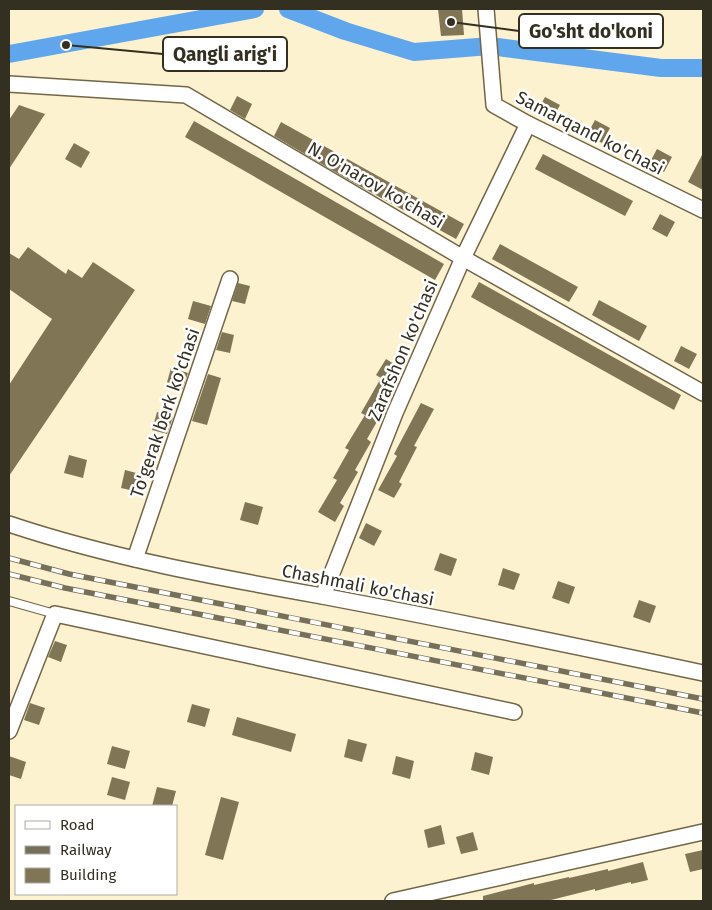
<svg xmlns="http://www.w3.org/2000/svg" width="712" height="910" viewBox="0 0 712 910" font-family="'Fira Sans',sans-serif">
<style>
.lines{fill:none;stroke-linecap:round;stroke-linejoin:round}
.canal{stroke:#60a6ec;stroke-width:18}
.building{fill:#807656}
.lane-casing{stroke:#716747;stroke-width:10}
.street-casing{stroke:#716747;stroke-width:18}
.lane{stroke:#fff;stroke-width:8}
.street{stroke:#fff;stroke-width:15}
.rail-casing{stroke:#766f5a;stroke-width:5.5}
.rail{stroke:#fff;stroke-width:4;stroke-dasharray:11;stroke-linecap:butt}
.labels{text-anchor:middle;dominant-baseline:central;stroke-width:5;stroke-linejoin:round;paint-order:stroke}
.street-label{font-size:18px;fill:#332f21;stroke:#fff}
.leader{fill:none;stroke:#332f21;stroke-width:2}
.callout-dot{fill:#332f21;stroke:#fff;stroke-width:2}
.callout{fill:#fff;stroke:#332f21;stroke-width:2}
.callout-label{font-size:19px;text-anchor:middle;font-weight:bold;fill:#332f21}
</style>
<rect width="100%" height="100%" fill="#fdf2cf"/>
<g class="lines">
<g class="canal">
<polyline points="288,9 345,31 414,52 490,46 661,68 703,68"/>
<polyline points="9,54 255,9"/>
</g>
</g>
<g class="building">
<polygon points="438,9 462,9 464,35 441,36"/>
<polygon points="237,96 252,104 245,119 230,110"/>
<polygon points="545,97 560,105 552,120 537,112"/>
<polygon points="19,105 45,114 9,169 9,120"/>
<polygon points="595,120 610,128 602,143 587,135"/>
<polygon points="194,121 444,264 435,280 185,137"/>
<polygon points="281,122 464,224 456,239 354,183 274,136"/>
<polygon points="74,143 90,152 81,168 65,159"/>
<polygon points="657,149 672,157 664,172 649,164"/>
<polygon points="703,153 703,190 688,182"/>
<polygon points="543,154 633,201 625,216 535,169"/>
<polygon points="660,214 675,222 667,237 652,229"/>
<polygon points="500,244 578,287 569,302 492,259"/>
<polygon points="28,247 66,274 68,269 82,278 93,262 135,290 9,476 9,385 52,319 9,289 9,253 19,259"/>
<polygon points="479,282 681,395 674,410 471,297"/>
<polygon points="238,283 250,286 245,304 232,301"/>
<polygon points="599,300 647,326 639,341 592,315"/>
<polygon points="193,301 211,306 205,324 188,319"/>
<polygon points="222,332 234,335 230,353 216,350"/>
<polygon points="681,346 697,354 689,369 674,361"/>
<polygon points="386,359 402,369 382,404 386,406 367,439 371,442 355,470 358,472 340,503 344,506 335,522 318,512 337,480 333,478 349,450 345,448 365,415 361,413 381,378 376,375"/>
<polygon points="171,368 188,373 182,390 166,386"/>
<polygon points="208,374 221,378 207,425 192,421"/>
<polygon points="421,403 434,409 414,446 417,447 399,482 402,484 394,498 378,490 397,456 394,454"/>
<polygon points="157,412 173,417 167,434 152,430"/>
<polygon points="69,455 87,460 83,478 64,473"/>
<polygon points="125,470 144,475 139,492 121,488"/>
<polygon points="245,502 263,507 258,525 240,520"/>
<polygon points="366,523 382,531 374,546 359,538"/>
<polygon points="440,553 457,559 451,576 434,570"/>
<polygon points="503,568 520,574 514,590 498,585"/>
<polygon points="558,581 575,587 569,604 552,598"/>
<polygon points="639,600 656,606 650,623 633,617"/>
<polygon points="55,641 67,645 61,662 48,657"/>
<polygon points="30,703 45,708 39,725 24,720"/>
<polygon points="192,704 210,709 205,727 187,722"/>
<polygon points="237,717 296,734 291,752 232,735"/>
<polygon points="348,739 367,744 362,762 344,757"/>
<polygon points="112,746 130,751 125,769 107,764"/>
<polygon points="475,752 493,757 489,775 471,770"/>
<polygon points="9,756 26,762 21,779 9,775"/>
<polygon points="396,756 414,761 410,779 392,774"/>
<polygon points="112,777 130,782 125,800 107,795"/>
<polygon points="157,787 176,791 172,806 152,806"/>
<polygon points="221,797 239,802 223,860 205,855"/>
<polygon points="441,825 445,844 428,848 424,830"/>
<polygon points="473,832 478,850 461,854 456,837"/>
<polygon points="703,850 703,869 690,872 685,854"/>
<polygon points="643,862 648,880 631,884 631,882 595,891 595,889 547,901 483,901 483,896 534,883 534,885 569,877 569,878 608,869 608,871"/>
</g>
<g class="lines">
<defs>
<polyline id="lane" points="9,601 55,614"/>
<g id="street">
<polyline points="486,9 494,105 528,124 703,210"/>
<polyline points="9,84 186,95 463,258 703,393"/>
<path d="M 9,524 C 111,558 216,577 322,596 C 449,620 576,646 703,673"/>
<polyline points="135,559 230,279"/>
<polyline points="323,596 395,413 463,258 528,124"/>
<polyline points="9,731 55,614 514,712"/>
<polyline points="393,901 703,832"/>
</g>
</defs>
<use href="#lane" class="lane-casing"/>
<use href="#street" class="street-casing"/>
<use href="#lane" class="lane"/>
<use href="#street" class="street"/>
<defs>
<g id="rail">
<polyline points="9,558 69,574 703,699"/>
<polyline points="9,574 65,588 703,713"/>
</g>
</defs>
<use href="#rail" class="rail-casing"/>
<use href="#rail" class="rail"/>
</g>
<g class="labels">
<g class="street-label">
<text transform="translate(590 133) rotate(27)">Samarqand ko'chasi</text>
<text transform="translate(376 185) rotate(30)">N. O'narov ko'chasi</text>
<text transform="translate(403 350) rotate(-67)">Zarafshon ko'chasi</text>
<text transform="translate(165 413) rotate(-71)">To'gerak berk ko'chasi</text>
<text transform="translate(358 585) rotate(11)">Chashmali ko'chasi</text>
</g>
</g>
<path class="leader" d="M451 22L519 31M66 45L163 54"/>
<g class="callout-dot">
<circle cx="451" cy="22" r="5"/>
<circle cx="66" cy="45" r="5"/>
</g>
<g class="callout">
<rect x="519" y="14" width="144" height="34" rx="5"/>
<rect x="163" y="37" width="124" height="34" rx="5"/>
</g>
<g class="callout-label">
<text x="591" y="38">Go'sht do'koni</text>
<text x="225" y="61">Qangli arig'i</text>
</g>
<rect width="712" height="910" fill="none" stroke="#332f21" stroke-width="20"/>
<rect x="15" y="805" width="162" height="90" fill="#ffffff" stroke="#adaca6"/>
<rect x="25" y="821" width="25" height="8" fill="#ffffff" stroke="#adaca6"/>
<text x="60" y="830" font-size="15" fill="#332f21">Road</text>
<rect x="25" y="846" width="25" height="8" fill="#766f5a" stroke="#adaca6"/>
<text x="60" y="855" font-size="15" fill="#332f21">Railway</text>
<rect x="25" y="868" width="25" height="15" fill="#807656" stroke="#adaca6"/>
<text x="60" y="880" font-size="15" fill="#332f21">Building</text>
</svg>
